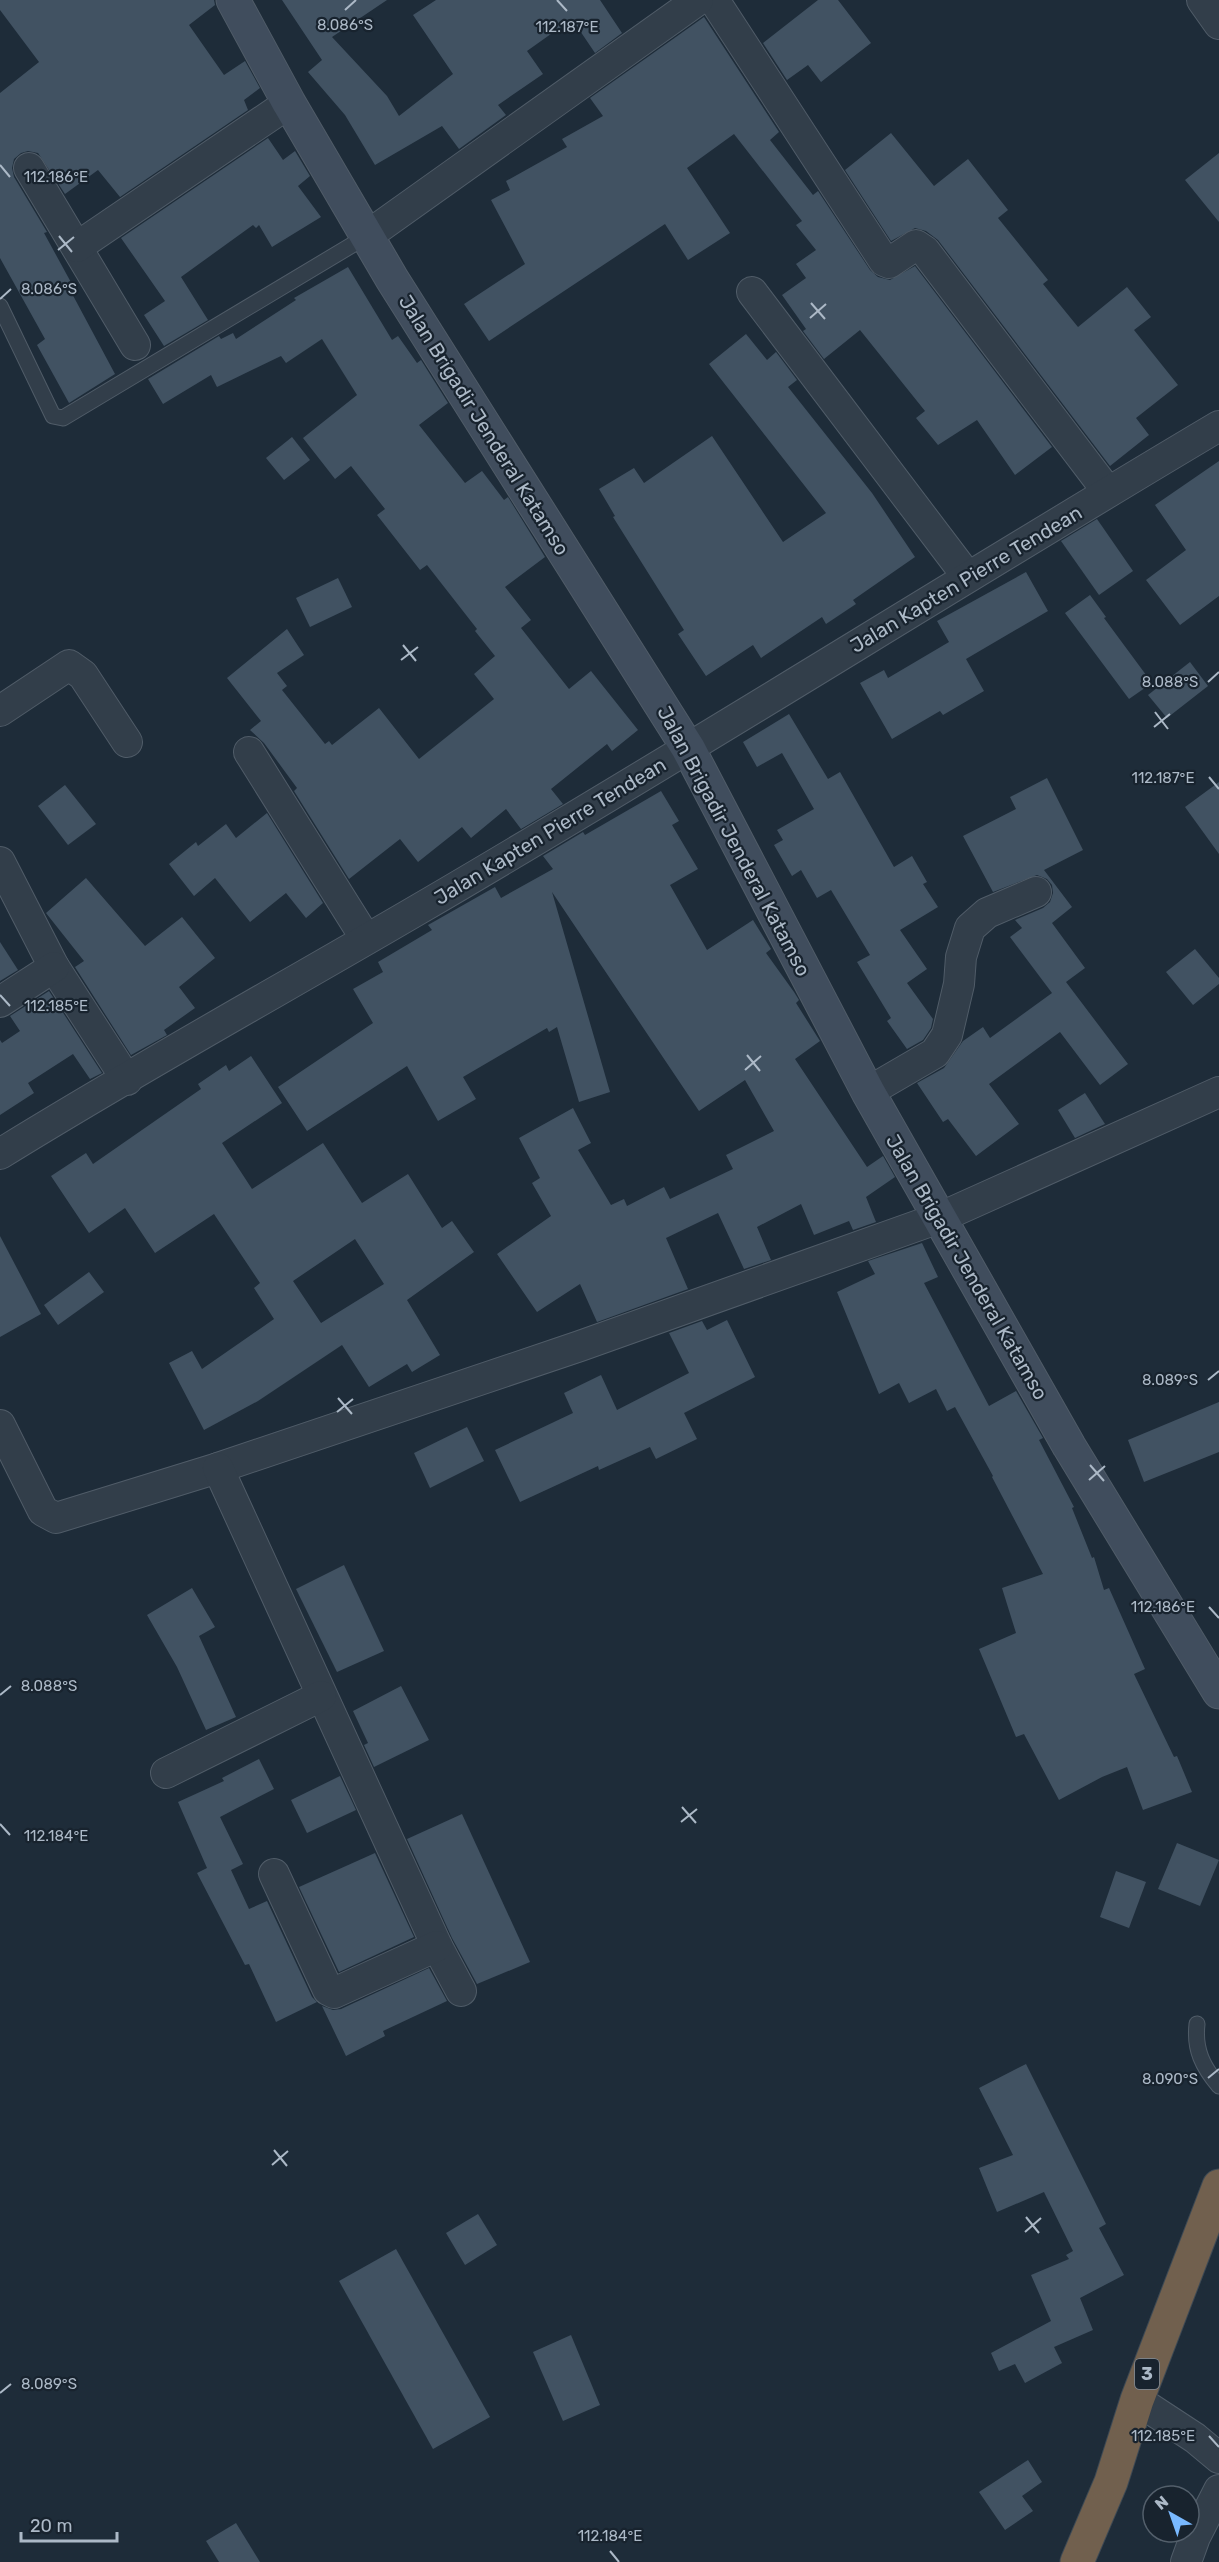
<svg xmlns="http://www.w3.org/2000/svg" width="1219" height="2562" viewBox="0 0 1219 2562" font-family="Rubik,sans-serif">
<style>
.building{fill:#415262;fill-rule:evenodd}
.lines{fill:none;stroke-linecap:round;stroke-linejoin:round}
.lane-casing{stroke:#505c68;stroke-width:17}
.street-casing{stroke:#505c68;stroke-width:32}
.secondary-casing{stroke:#505c68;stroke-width:35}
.highway-casing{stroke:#3d4954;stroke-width:35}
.lane{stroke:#323e4a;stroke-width:15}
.street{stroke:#323e4a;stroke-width:30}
.secondary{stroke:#404d5d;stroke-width:33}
.highway{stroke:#71604e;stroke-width:33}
.ticks{fill:none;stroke:#acb9c7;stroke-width:2}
.labels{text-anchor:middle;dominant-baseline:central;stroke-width:4.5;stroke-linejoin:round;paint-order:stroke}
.shield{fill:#18232e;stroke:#808c99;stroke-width:1.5}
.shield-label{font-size:18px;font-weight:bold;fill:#acb9c7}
.street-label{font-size:20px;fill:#acb9c7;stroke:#18232e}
.ticks-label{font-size:15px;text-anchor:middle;fill:#acb9c7;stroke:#18232e;stroke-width:4.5;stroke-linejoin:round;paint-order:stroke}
</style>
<rect width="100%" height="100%" fill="#1e2c39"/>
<g class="building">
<polygon points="0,0 214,0 215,5 189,25 224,75 245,61 260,88 244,100 248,110 120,197 98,170 65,194 38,153 28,151 21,153 14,159 12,168 14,177 47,232 44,233 73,286 69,288 115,374 69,403 37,345 45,339 0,258 0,93 39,62 0,10"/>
<polygon points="282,0 387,0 332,37 387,96 399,116 453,74 413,15 436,0 600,0 622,33 595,53 572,19 527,51 543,74 498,105 506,115 459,149 442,126 375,165 345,115 308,72 322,60"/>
<polygon points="818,0 838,0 871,43 821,82 808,65 787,80 763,43"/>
<polygon points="704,17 779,132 770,140 813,195 818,191 870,270 878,277 890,280 915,266 1052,447 1015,475 977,420 938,445 916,418 925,411 860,330 824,359 803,331 806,329 782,295 806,278 796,264 816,250 796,225 802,221 734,134 687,168 730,233 688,260 665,224 489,341 464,304 525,264 491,200 510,190 506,181 567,147 562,139 603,116 590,98"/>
<polygon points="891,133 934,186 968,159 1008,210 998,218 1048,280 1043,284 1078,327 1127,287 1151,317 1134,330 1178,385 1136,418 1149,435 1110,466 938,240 926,231 915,228 891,241 845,170"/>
<polygon points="268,138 283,160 295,151 310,176 298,186 321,217 272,247 259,225 256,228 253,225 181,277 208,320 164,346 144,315 165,301 121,238"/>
<polygon points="1219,153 1219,222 1185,180"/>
<polygon points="348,267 392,340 398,336 417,363 421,360 448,403 419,425 465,483 482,471 504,500 508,497 545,557 505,587 531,620 521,628 569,689 591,671 638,730 612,751 607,744 551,789 563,804 521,829 506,809 471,838 462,827 418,862 400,839 349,879 294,791 297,788 264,743 250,730 261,721 227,678 287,629 304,655 277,673 287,686 282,690 325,744 329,741 332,745 379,708 419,759 494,699 474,674 495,656 475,631 477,629 427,565 420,570 377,515 385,509 351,466 335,479 303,438 357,395 322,339 286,363 281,356 217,387 211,375 163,404 148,379 219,336 221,339 233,333 236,339 296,300 294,298"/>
<polygon points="746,334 767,360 776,352 797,380 788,387 872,493 915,557 853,600 856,604 826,624 822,617 761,658 753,645 706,676 678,634 684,630 613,517 615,516 599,489 634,468 644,483 712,436 783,542 826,513 709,364"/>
<polygon points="292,437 310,460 284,480 266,458"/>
<polygon points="1219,461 1219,596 1180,625 1146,580 1186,550 1155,505"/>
<polygon points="1097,519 1133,571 1099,595 1061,541"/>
<polygon points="1026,572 1048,611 966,659 984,691 943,715 940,711 892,739 860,683 884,670 888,678 949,642 937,621"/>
<polygon points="338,578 352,607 310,627 296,598"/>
<polygon points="1090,595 1106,617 1104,618 1152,683 1129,699 1065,613"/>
<polygon points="1190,662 1208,686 1167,718 1148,695"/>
<polygon points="789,714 828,779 840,772 894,867 912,856 927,882 923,884 938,907 900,930 927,969 907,983 933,1019 931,1028 923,1040 907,1049 887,1021 891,1018 857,962 870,955 831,890 817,898 801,870 792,876 774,845 783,840 777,830 814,809 782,753 757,767 743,742"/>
<polygon points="1047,778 1083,850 1044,870 1072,907 1052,923 1085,968 1066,982 1128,1064 1100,1085 1060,1032 989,1084 1019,1124 976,1156 948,1119 943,1122 917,1083 944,1068 963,1041 983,1027 990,1038 1052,993 1010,937 1022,928 1015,920 1043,908 1050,902 1053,893 1052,885 1047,879 1037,875 993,892 963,836 1016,809 1010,797"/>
<polygon points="1219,782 1219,854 1185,807"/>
<polygon points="65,785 96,824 68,845 38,806"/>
<polygon points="661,791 679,821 672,825 698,869 670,885 707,950 753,920 771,949 766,953 794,992 799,1000 796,1003 820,1041 795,1059 867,1167 883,1156 895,1177 866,1197 876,1222 853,1230 849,1221 814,1235 801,1204 757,1227 771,1260 744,1269 718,1213 666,1238 688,1289 597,1322 580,1284 537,1312 497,1254 551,1216 532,1183 540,1178 519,1138 573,1108 591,1143 578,1150 611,1205 624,1199 627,1206 664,1187 670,1199 733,1169 726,1155 774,1131 745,1080 699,1111 552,892 610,1092 579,1102 557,1027 549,1032 547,1028 463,1077 476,1099 438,1121 407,1066 307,1131 278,1087 373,1023 353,989 383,972 378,962 432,930 428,925 495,887 501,898 553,869 543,856 583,832 585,835"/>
<polygon points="267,813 323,903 306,918 286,893 250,922 215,878 194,896 169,864 196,842 198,846 226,824 236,838"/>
<polygon points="86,878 145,946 182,917 215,958 179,987 195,1008 164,1030 167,1035 131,1055 75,967 84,961 46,913"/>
<polygon points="0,942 18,970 0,981"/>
<polygon points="1195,949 1219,978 1219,984 1193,1005 1166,972"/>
<polygon points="49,991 102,1073 90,1079 73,1054 28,1083 34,1093 0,1115 0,1040 2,1043 20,1031 10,1016"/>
<path d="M 251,1056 L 282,1103 L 222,1143 L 252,1189 L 323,1143 L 362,1203 L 408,1174 L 442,1228 L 452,1221 L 474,1252 L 407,1300 L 440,1355 L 412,1372 L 407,1364 L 369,1387 L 342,1345 L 258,1401 L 204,1430 L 169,1363 L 192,1351 L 202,1369 L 274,1319 L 254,1288 L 260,1283 L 214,1214 L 155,1253 L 125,1208 L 89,1233 L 51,1176 L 86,1153 L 93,1164 L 201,1089 L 198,1084 L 226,1065 L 229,1071 ZM 355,1239 L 384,1284 L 321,1323 L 293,1281 Z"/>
<polygon points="1085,1093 1105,1124 1075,1138 1058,1110"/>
<polygon points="0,1236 41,1314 0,1337"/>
<polygon points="922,1243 938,1277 924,1283 989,1406 1016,1391 1043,1438 1039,1440 1074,1507 1072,1508 1092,1558 1094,1557 1104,1590 1109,1588 1145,1669 1134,1674 1174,1757 1177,1756 1192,1792 1143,1810 1127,1767 1102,1777 1059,1800 1024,1734 1016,1737 979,1649 1016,1633 1002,1588 1043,1574 992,1477 993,1476 955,1407 947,1411 936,1389 909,1403 899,1383 879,1394 837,1292 875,1274 868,1261"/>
<polygon points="89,1272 104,1292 58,1325 44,1305"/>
<polygon points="727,1320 755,1377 684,1413 697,1439 656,1459 650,1447 599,1470 598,1466 520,1502 495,1450 573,1413 564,1393 601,1375 617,1410 689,1373 669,1333 702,1321 707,1330"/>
<polygon points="1219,1402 1219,1452 1144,1482 1128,1440"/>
<polygon points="467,1427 484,1461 430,1488 414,1453"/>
<polygon points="344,1565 384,1651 337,1672 296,1589"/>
<polygon points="192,1588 215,1627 199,1636 236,1717 206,1730 177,1667 147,1615"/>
<polygon points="401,1686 429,1740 374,1767 364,1745 368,1743 353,1711"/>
<polygon points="259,1759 274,1789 220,1817 243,1864 231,1870 249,1909 267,1901 312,1997 317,2002 276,2022 249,1964 245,1965 197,1873 207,1868 178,1802 224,1781 222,1778"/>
<polygon points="340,1776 356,1810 307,1833 291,1800"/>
<polygon points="462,1814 530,1962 477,1984 452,1938 407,1839"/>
<polygon points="1177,1843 1219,1860 1200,1906 1158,1889"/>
<polygon points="375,1853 414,1937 339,1972 299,1887"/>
<polygon points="1116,1871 1146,1882 1129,1928 1100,1917"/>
<polygon points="429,1968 447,2001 383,2031 385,2036 346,2056 322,2006 333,2010 341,2009"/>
<polygon points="1026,2064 1106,2224 1099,2228 1124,2275 1080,2298 1093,2330 1054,2347 1062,2363 1025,2383 1015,2364 999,2371 991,2353 1051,2321 1031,2275 1069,2259 1066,2255 1073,2251 1044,2192 997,2212 979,2168 1013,2155 979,2088"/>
<polygon points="478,2214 497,2245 465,2265 446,2233"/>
<polygon points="396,2249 490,2417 433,2449 339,2281"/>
<polygon points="571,2335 600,2405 563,2421 533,2352"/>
<polygon points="1028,2460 1042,2482 1022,2496 1033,2511 1005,2530 979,2492"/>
<polygon points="236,2523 260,2562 219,2562 206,2541"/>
</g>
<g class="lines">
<defs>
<g id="lane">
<polyline points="0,306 53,416 63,418 367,236"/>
<path d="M 1197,2024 C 1194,2050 1203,2067 1219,2086"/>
</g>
<g id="street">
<polyline points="714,0 884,261 889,263 916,245 925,251 1108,492"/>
<polyline points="1202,0 1219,24"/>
<polyline points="29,168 135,345"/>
<polyline points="367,236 698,0"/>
<polyline points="77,247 289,103"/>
<polyline points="752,292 967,576"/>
<polyline points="0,711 69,665 83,675 127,742"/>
<polyline points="249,752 366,939"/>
<polyline points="0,862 54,967 127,1080"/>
<polyline points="0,1002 54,967"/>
<polyline points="868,1092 935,1053 947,1035 959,984 961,957 970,928 987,913 1036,892"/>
<path d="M 0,1154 C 137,1069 279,991 419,909 C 688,752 951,585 1219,426"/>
<polyline points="0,1425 43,1511 56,1518 218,1468 580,1346 939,1218 1219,1092"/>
<polyline points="218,1468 437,1946 461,1991"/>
<polyline points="166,1773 321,1696"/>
<polyline points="274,1874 328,1990 334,1993 437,1946"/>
<polyline points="1137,2400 1195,2438 1219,2458"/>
<polyline points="1186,2562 1195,2537 1219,2490"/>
</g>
<polyline id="secondary" points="233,0 289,103 392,279 688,748 868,1092 1069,1446 1219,1692"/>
<polyline id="highway" points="1077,2562 1111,2482 1137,2400 1219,2186"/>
</defs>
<use href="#lane" class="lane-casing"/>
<use href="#street" class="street-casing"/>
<use href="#secondary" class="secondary-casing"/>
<use href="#highway" class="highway-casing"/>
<use href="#lane" class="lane"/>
<use href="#street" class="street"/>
<use href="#secondary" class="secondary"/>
<use href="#highway" class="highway"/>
</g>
<path class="ticks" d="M 557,0 L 567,11M 345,10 L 356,0M 0,165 L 10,177M 59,236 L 72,252M 58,250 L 74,237M 0,299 L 11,289M 811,303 L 825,319M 810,318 L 826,304M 403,645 L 416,661M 401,660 L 418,647M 1208,682 L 1219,672M 1155,712 L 1168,729M 1154,727 L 1170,714M 1209,777 L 1219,789M 0,995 L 10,1006M 747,1055 L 760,1071M 745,1070 L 761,1056M 1208,1380 L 1219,1371M 338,1398 L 352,1414M 337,1412 L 353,1399M 1090,1465 L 1104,1481M 1089,1480 L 1105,1466M 1209,1607 L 1219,1618M 0,1695 L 11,1686M 682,1807 L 696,1823M 681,1822 L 697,1809M 0,1824 L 10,1835M 1208,2078 L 1219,2069M 274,2150 L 287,2166M 272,2165 L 288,2151M 1026,2217 L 1039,2233M 1025,2232 L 1041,2218M 0,2393 L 11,2384M 1209,2436 L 1219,2447M 610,2551 L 619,2562"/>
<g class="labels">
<rect class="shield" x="1135" y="2359" width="24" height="30" rx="4.5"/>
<g class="shield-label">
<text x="1147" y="2374">3</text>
</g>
<g class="street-label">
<text transform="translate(484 425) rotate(58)">Jalan Brigadir Jenderal Katamso</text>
<text transform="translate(966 579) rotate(-31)">Jalan Kapten Pierre Tendean</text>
<text transform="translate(550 831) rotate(-31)">Jalan Kapten Pierre Tendean</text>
<text transform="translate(734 841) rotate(62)">Jalan Brigadir Jenderal Katamso</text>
<text transform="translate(967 1267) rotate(60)">Jalan Brigadir Jenderal Katamso</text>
</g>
</g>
<g class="ticks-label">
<text x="345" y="30">8.086°S</text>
<text x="567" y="32">112.187°E</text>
<text x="56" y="182">112.186°E</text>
<text x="49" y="294">8.086°S</text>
<text x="1170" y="687">8.088°S</text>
<text x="1163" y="783">112.187°E</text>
<text x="56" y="1011">112.185°E</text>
<text x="1170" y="1385">8.089°S</text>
<text x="1163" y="1612">112.186°E</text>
<text x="49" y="1691">8.088°S</text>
<text x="56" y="1841">112.184°E</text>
<text x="1170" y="2084">8.090°S</text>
<text x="49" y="2389">8.089°S</text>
<text x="1163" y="2441">112.185°E</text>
<text x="610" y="2541">112.184°E</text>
</g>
<g transform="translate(1171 2514) rotate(320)"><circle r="28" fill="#18232e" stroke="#535f6b" stroke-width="1.5"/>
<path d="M0-4.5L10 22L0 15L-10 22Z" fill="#79b9ff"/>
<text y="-9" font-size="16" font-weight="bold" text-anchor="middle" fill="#acb9c7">N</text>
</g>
<path d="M21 2532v9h96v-9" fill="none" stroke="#acb9c7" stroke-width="3"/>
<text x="30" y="2532" font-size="18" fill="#acb9c7" stroke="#18232e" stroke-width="4.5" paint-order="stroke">20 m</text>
</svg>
